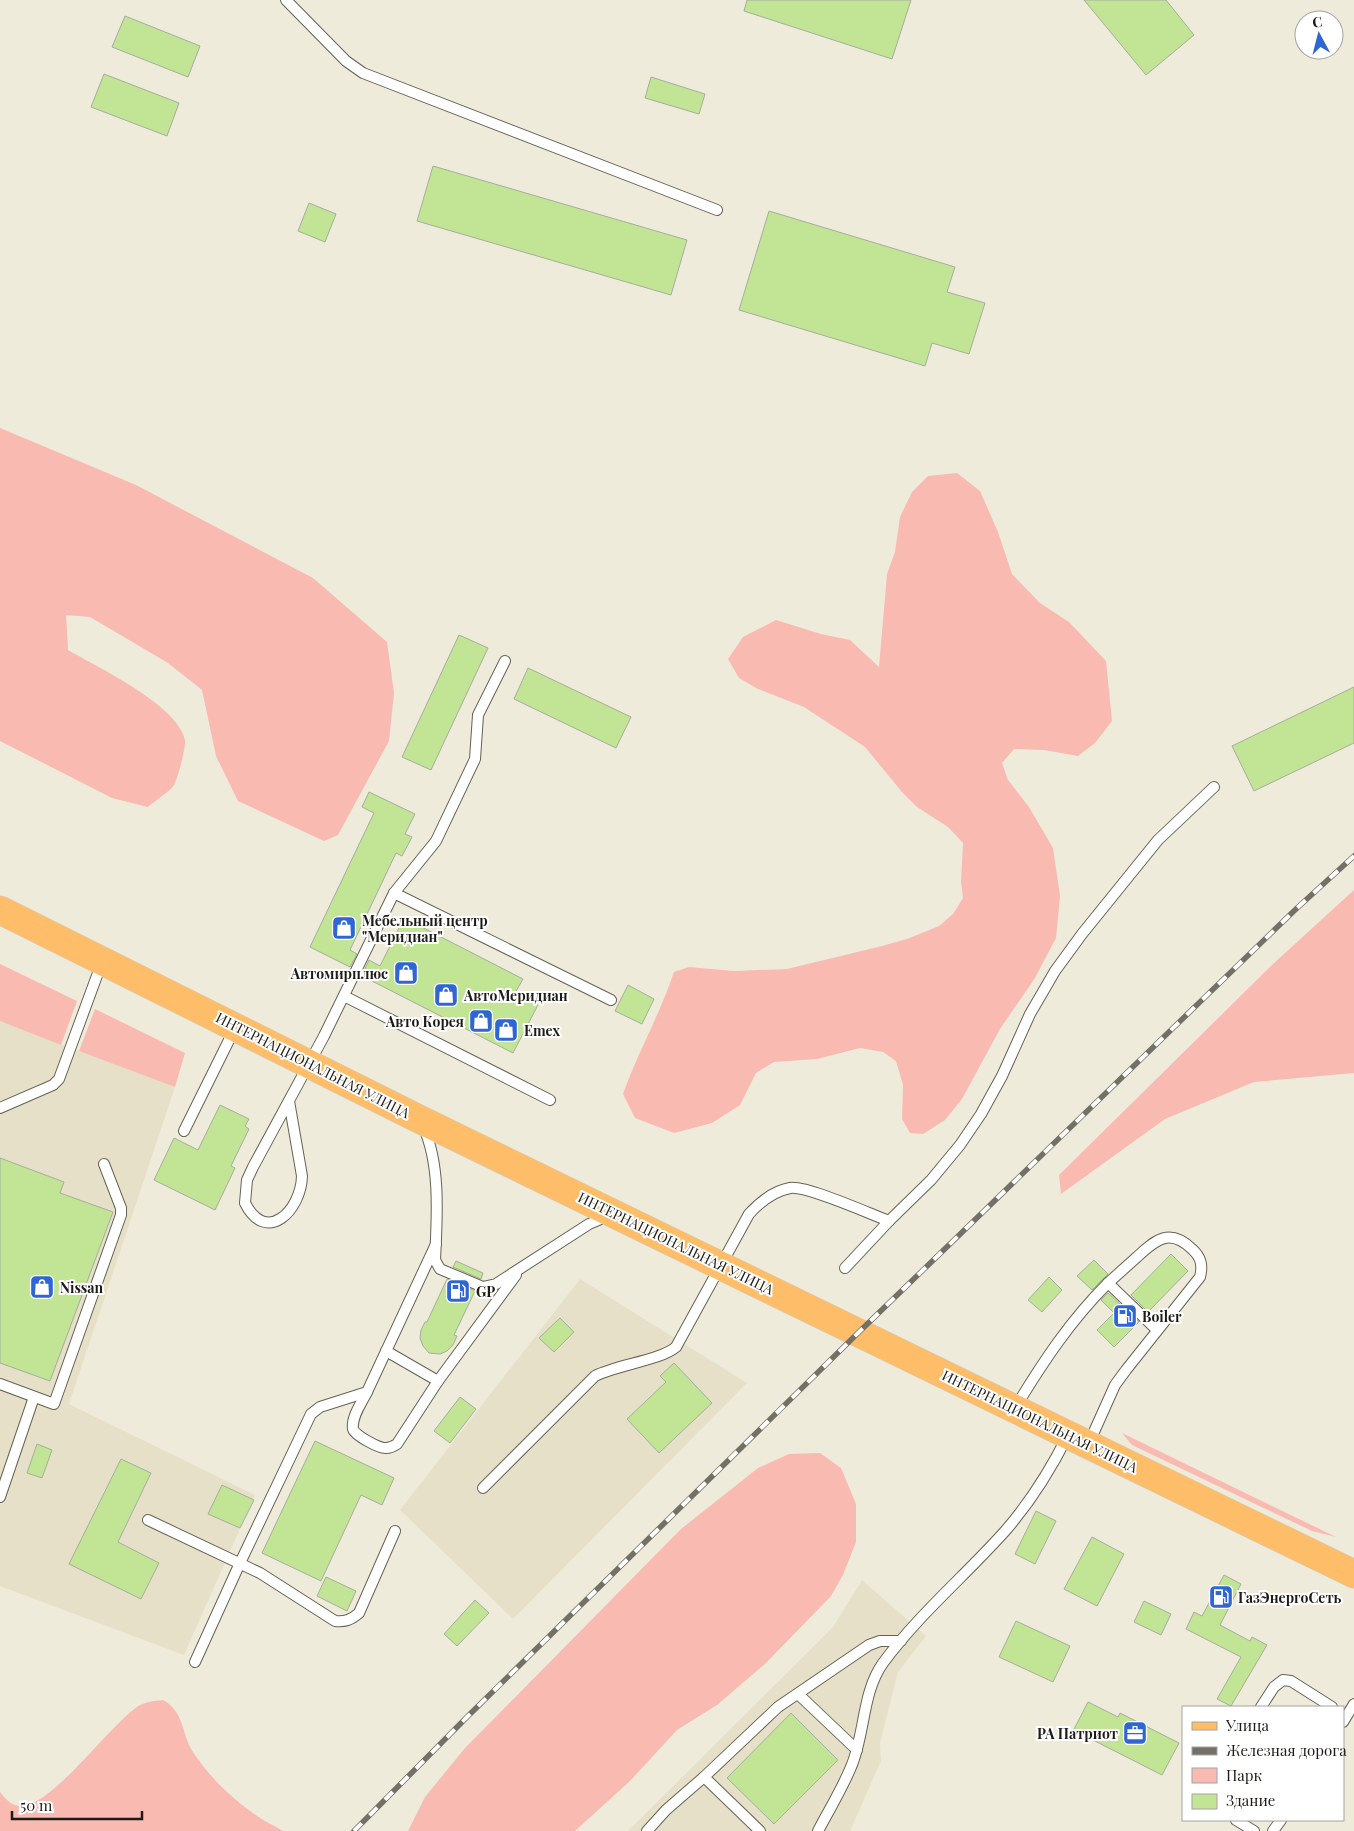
<svg xmlns="http://www.w3.org/2000/svg" width="1354" height="1831" viewBox="0 0 1354 1831" font-family="'Playfair Display',serif">
<style>
.built{fill:#e6e0c8}
.green{fill:#f9bab2}
.building{fill:#c2e495;stroke:#a6ad9e}
.lines{fill:none;stroke-linecap:round;stroke-linejoin:round}
.service-casing{stroke:#666254;stroke-width:12}
.primary-casing{stroke:#cdcdcc;stroke-width:29}
.service{stroke:#fff;stroke-width:10}
.primary{stroke:#febd68;stroke-width:28}
.rail-casing{stroke:#737066;stroke-width:5.5}
.rail{stroke:#fff;stroke-width:4;stroke-dasharray:11;stroke-linecap:butt}
.labels{text-anchor:middle;dominant-baseline:central;stroke-width:4;stroke-linejoin:round;paint-order:stroke}
.poi-label{font-size:14px;font-weight:bold;fill:#1d1b16;stroke:#fff;text-anchor:start}
.street-label{font-size:14px;fill:#1d1b16;stroke:#fff}
</style>
<rect width="100%" height="100%" fill="#efebdb"/>
<g class="built">
<polygon points="0,1021 175,1087 69,1404 255,1495 184,1655 0,1586"/>
<polygon points="580,1279 747,1383 513,1619 400,1510"/>
<polygon points="862,1580 926,1636 898,1672 880,1743 881,1761 850,1831 628,1831 833,1627"/>
</g>
<g class="green">
<path d="M 0,428 L 136,485 L 313,578 L 387,642 L 394,693 L 389,741 L 338,835 L 324,841 L 238,801 L 216,756 L 202,690 L 168,663 L 90,617 L 66,615 L 68,650 C 97,667 178,705 185,740 C 186,748 178,777 174,785 C 171,791 154,801 148,807 L 112,798 L 0,741 Z"/>
<path d="M 957,473 L 980,491 L 998,532 L 1012,574 L 1040,603 L 1069,622 L 1106,661 L 1112,721 L 1095,743 L 1078,756 L 1044,750 L 1014,749 L 1002,763 L 1008,780 L 1029,807 L 1053,848 L 1060,896 L 1056,938 L 1035,978 L 1000,1029 L 962,1099 L 945,1120 L 923,1134 L 910,1133 L 902,1119 L 903,1085 L 896,1061 L 883,1052 L 860,1048 L 817,1059 L 774,1062 L 756,1073 L 740,1105 L 712,1123 L 674,1133 L 635,1118 L 623,1094 C 638,1052 660,1014 674,972 L 689,967 L 734,971 L 787,969 L 882,946 L 907,939 L 939,926 L 953,914 L 963,898 L 961,882 L 963,843 L 948,827 L 917,807 L 902,792 L 865,747 L 804,707 L 758,689 L 739,678 L 728,659 L 743,637 L 776,620 L 821,634 L 850,640 L 879,667 L 887,574 L 895,552 L 900,517 L 912,492 L 928,476 Z"/>
<polygon points="1354,890 1354,1073 1254,1082 1165,1119 1061,1194 1059,1175 1273,964"/>
<polygon points="0,964 77,1001 61,1045 0,1021"/>
<polygon points="95,1009 185,1053 175,1087 79,1051"/>
<polygon points="1122,1433 1336,1537 1312,1531 1132,1445"/>
<polygon points="820,1453 841,1468 856,1504 856,1542 843,1575 831,1596 765,1664 717,1705 677,1730 630,1781 575,1831 408,1831 425,1797 465,1748 681,1529 758,1468 789,1454"/>
<path d="M 163,1700 C 185,1712 181,1734 193,1752 C 208,1775 230,1797 253,1813 C 262,1820 273,1825 283,1831 L 0,1831 L 0,1792 C 6,1799 11,1806 21,1806 C 52,1806 109,1726 137,1707 C 144,1702 154,1701 163,1700 Z"/>
</g>
<g class="building">
<polygon points="747,0 911,0 892,59 744,11"/>
<polygon points="1084,0 1166,0 1194,35 1146,75"/>
<polygon points="125,16 200,46 188,77 112,47"/>
<polygon points="104,74 179,103 167,136 91,107"/>
<polygon points="651,77 705,94 699,114 645,98"/>
<polygon points="433,166 687,240 671,295 417,221"/>
<polygon points="309,203 336,214 325,242 298,231"/>
<polygon points="769,211 955,267 947,292 985,303 969,354 932,343 925,366 739,310"/>
<polygon points="459,635 488,648 431,770 402,757"/>
<polygon points="528,668 631,717 616,748 514,699"/>
<polygon points="1354,687 1354,743 1254,791 1232,746"/>
<polygon points="369,792 415,814 405,834 412,837 402,856 396,853 350,950 357,954 350,967 310,947 374,813 362,807"/>
<polygon points="404,918 523,979 515,993 538,1005 513,1053 372,981 373,979 363,973 369,960 380,966"/>
<polygon points="628,985 654,999 642,1024 615,1011"/>
<polygon points="220,1105 249,1119 245,1126 249,1129 231,1166 235,1168 215,1210 154,1180 174,1138 198,1150"/>
<polygon points="0,1158 64,1182 60,1193 113,1212 50,1381 0,1363"/>
<polygon points="1171,1254 1188,1271 1148,1312 1131,1295"/>
<polygon points="1094,1260 1108,1274 1092,1290 1077,1276"/>
<polygon points="456,1261 483,1273 481,1279 453,1267"/>
<polygon points="1049,1277 1062,1290 1042,1312 1028,1300"/>
<polygon points="447,1279 475,1291 454,1335 457,1336 453,1345 447,1351 440,1354 429,1353 423,1346 420,1338 421,1330 425,1322 427,1322"/>
<polygon points="1108,1293 1139,1322 1114,1347 1097,1330 1114,1313 1101,1300"/>
<polygon points="560,1318 574,1332 554,1352 539,1338"/>
<polygon points="674,1363 712,1403 659,1453 627,1419 666,1382 660,1376"/>
<polygon points="460,1397 476,1409 450,1443 434,1431"/>
<polygon points="315,1441 394,1478 382,1505 361,1495 321,1581 262,1553"/>
<polygon points="37,1444 52,1450 42,1478 27,1473"/>
<polygon points="121,1459 151,1473 118,1542 159,1563 141,1599 69,1564"/>
<polygon points="222,1485 254,1500 240,1528 208,1514"/>
<polygon points="1036,1511 1056,1521 1035,1564 1015,1554"/>
<polygon points="1092,1537 1124,1554 1097,1606 1064,1589"/>
<polygon points="1224,1575 1241,1584 1220,1625 1250,1641 1252,1637 1267,1645 1231,1706 1217,1699 1241,1657 1186,1629 1194,1612 1202,1616"/>
<polygon points="326,1577 356,1591 347,1611 317,1596"/>
<polygon points="475,1600 489,1613 457,1646 444,1634"/>
<polygon points="1144,1601 1171,1614 1161,1635 1134,1622"/>
<polygon points="1016,1621 1070,1646 1053,1682 999,1657"/>
<polygon points="1088,1702 1118,1717 1120,1713 1179,1743 1162,1775 1089,1738 1087,1743 1071,1735"/>
<polygon points="791,1713 838,1760 774,1824 727,1778"/>
</g>
<g class="lines">
<defs>
<g id="service">
<polyline points="286,0 346,61 363,73 717,210"/>
<polyline points="394,893 611,1000"/>
<polyline points="344,996 550,1100"/>
<path d="M 289,1101 L 302,1176 C 301,1211 266,1245 245,1203 L 247,1180 L 253,1167 L 324,1036 L 394,893 L 436,841 L 475,759 L 478,715 L 505,661"/>
<polyline points="0,1108 53,1085 59,1079 102,962"/>
<path d="M 423,1126 C 441,1165 437,1218 435,1260 L 440,1269 L 483,1287 L 496,1284 L 589,1224 L 608,1216"/>
<polyline points="184,1131 235,1028"/>
<polyline points="845,1268 889,1221 931,1180 960,1145 981,1114 1002,1076 1030,1014 1055,971 1082,934 1158,840 1214,787"/>
<polyline points="386,1351 438,1381"/>
<polyline points="0,1384 54,1404 121,1215 121,1208 104,1164"/>
<path d="M 367,1392 C 362,1402 351,1417 353,1429 C 354,1435 380,1449 386,1448 C 391,1448 394,1446 397,1444 L 438,1381 L 516,1275"/>
<path d="M 1015,1408 C 1043,1362 1070,1321 1108,1283 L 1157,1330"/>
<path d="M 1089,1443 L 1115,1385 L 1126,1370 L 1200,1277 C 1203,1265 1201,1257 1192,1249 C 1170,1228 1156,1239 1137,1257 C 1127,1266 1118,1274 1108,1283"/>
<path d="M 483,1488 L 595,1376 C 616,1365 661,1360 676,1347 L 749,1214 C 760,1202 773,1191 790,1188 C 806,1185 870,1214 889,1221"/>
<polyline points="0,1497 34,1397"/>
<path d="M 148,1520 L 260,1573 L 335,1621 C 345,1622 351,1620 359,1613 L 395,1531"/>
<polyline points="195,1662 240,1563 311,1414 320,1407 367,1392 436,1244"/>
<polyline points="798,1694 857,1750"/>
<polyline points="1261,1707 1274,1687 1283,1680 1291,1681 1332,1707"/>
<polyline points="1343,1722 1354,1704"/>
<polyline points="1236,1820 1254,1831"/>
<polyline points="647,1831 666,1810 704,1777"/>
<polyline points="760,1831 704,1777 778,1707 869,1645 880,1641 901,1641"/>
<path d="M 818,1831 C 829,1810 842,1789 851,1767 C 865,1735 862,1692 883,1663 C 919,1614 966,1575 1006,1530 C 1031,1501 1051,1469 1068,1435"/>
<polyline points="1273,1831 1281,1820"/>
</g>
<polyline id="primary" points="0,910 419,1119 1354,1574"/>
</defs>
<use href="#service" class="service-casing"/>
<use href="#primary" class="primary-casing"/>
<use href="#service" class="service"/>
<use href="#primary" class="primary"/>
<defs>
<polyline id="rail" points="354,1831 468,1716 859,1332 1296,909 1354,856"/>
</defs>
<use href="#rail" class="rail-casing"/>
<use href="#rail" class="rail"/>
</g>
<defs>
<symbol id="shop-square" viewBox="-11 -11 22 22"><rect x="-9" y="-9" width="18" height="18" rx="4" fill="#2e66d4" stroke="#fff"/><path d="M-5-2.5h2.3a2.7 3.5 0 0 1 5.4 0H5L5.5 6h-11ZM-1.5-2.5h3a1.5 2.3 0 0 0-3 0Z" fill="#fff"/></symbol>
<symbol id="fuel-square" viewBox="-11 -11 22 22"><rect x="-9" y="-9" width="18" height="18" rx="4" fill="#2e66d4" stroke="#fff"/><path d="M-5.5-6h7V0h2V4h1.3V-2.5L3-4.5l.8-.8L6-3V5H2.5V1h-1V6h-7ZM-4.2-4.7v3.2H.2V-4.7Z" fill="#fff"/></symbol>
<symbol id="office-square" viewBox="-11 -11 22 22"><rect x="-9" y="-9" width="18" height="18" rx="4" fill="#2e66d4" stroke="#fff"/><path d="M-6-3h4V-5.5h4V-3h4V5H-6ZM-1-4.5V-3h2v-1.5ZM-6 0V1H6V0Z" fill="#fff"/></symbol>
</defs>
<g fill-rule="evenodd">
<use href="#shop-square" x="330" y="914" width="28" height="28"/>
<use href="#shop-square" x="392" y="959" width="28" height="28"/>
<use href="#shop-square" x="432" y="981" width="28" height="28"/>
<use href="#shop-square" x="467" y="1007" width="28" height="28"/>
<use href="#shop-square" x="492" y="1016" width="28" height="28"/>
<use href="#shop-square" x="28" y="1273" width="28" height="28"/>
<use href="#fuel-square" x="444" y="1277" width="28" height="28"/>
<use href="#fuel-square" x="1111" y="1302" width="28" height="28"/>
<use href="#fuel-square" x="1207" y="1583" width="28" height="28"/>
<use href="#office-square" x="1121" y="1719" width="28" height="28"/>
</g>
<g class="labels">
<g class="poi-label">
<text x="362" y="920">Мебельный центр<tspan x="362" dy="16">"Меридиан"</tspan></text>
<text x="388" y="973" text-anchor="end">Автомирплюс</text>
<text x="464" y="995">АвтоМеридиан</text>
<text x="464" y="1021" text-anchor="end">Авто Корея</text>
<text x="524" y="1030">Emex</text>
<text x="60" y="1287">Nissan</text>
<text x="476" y="1291">GP</text>
<text x="1142" y="1316">Boiler</text>
<text x="1238" y="1597">ГазЭнергоСеть</text>
<text x="1118" y="1733" text-anchor="end">РА Патриот</text>
</g>
<g class="street-label">
<text transform="translate(313 1065) rotate(27)">ИНТЕРНАЦИОНАЛЬНАЯ УЛИЦА</text>
<text transform="translate(676 1243) rotate(26)">ИНТЕРНАЦИОНАЛЬНАЯ УЛИЦА</text>
<text transform="translate(1040 1421) rotate(26)">ИНТЕРНАЦИОНАЛЬНАЯ УЛИЦА</text>
</g>
</g>
<rect x="1182" y="1706" width="162" height="115" fill="#ffffff" stroke="#a5a4a2"/>
<rect x="1192" y="1722" width="25" height="8" fill="#febd68" stroke="#a5a4a2"/>
<text x="1226" y="1731" font-size="15" fill="#1d1b16">Улица</text>
<rect x="1192" y="1747" width="25" height="8" fill="#737066" stroke="#a5a4a2"/>
<text x="1226" y="1756" font-size="15" fill="#1d1b16">Железная дорога</text>
<rect x="1192" y="1768" width="25" height="15" fill="#f9bab2" stroke="#a5a4a2"/>
<text x="1226" y="1781" font-size="15" fill="#1d1b16">Парк</text>
<rect x="1192" y="1794" width="25" height="15" fill="#c2e495" stroke="#a5a4a2"/>
<text x="1226" y="1806" font-size="15" fill="#1d1b16">Здание</text>
<g transform="translate(1319 35) rotate(353)"><circle r="24" fill="#ffffff" stroke="#a5a4a2"/>
<path d="M0-4L9 19L0 12L-9 19Z" fill="#2e66d4"/>
<text y="-8" font-size="14" font-weight="bold" text-anchor="middle" fill="#1d1b16">С</text>
</g>
<path d="M12 1811v8h130v-8" fill="none" stroke="#1d1b16" stroke-width="2.5"/>
<text x="20" y="1811" font-size="15" fill="#1d1b16" stroke="#ffffff" stroke-width="4" paint-order="stroke">50 m</text>
</svg>
